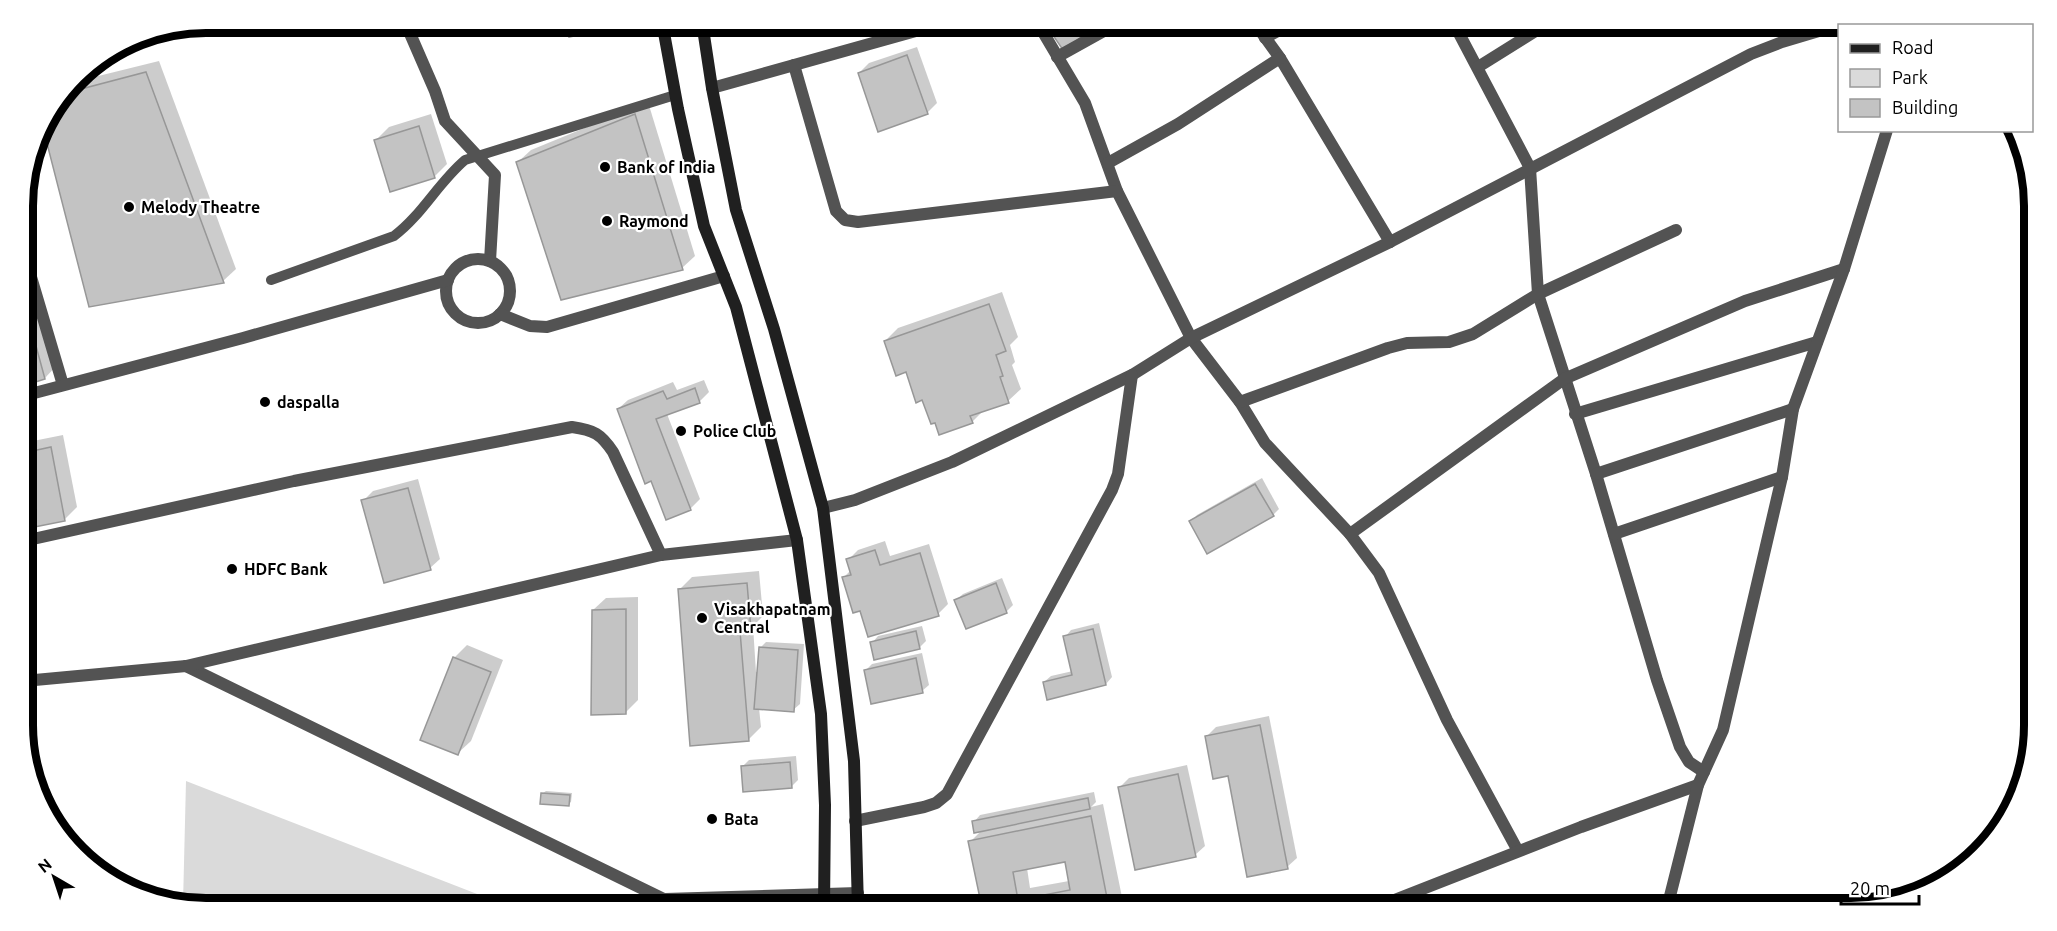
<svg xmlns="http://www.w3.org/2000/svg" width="2057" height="931" viewBox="0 0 2057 931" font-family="Ubuntu,sans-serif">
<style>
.green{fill:#dadada}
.shadow{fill:#0003;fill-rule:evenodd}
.building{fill:#c3c3c3;stroke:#979797;stroke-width:1.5;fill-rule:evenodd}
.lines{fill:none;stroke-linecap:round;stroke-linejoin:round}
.service{stroke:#535353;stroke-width:10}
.minor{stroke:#535353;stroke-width:12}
.tertiary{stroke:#535353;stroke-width:12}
.secondary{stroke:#202020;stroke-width:12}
.poi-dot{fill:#000;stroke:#fff;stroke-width:2}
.labels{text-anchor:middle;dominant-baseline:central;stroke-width:4.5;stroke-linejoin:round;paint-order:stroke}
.poi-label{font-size:16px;font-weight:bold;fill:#000;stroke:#fff;text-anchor:start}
.rim{fill:none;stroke:#000;stroke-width:8}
</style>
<rect width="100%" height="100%" fill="#fff"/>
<polygon class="green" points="186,781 513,908 206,908 183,904"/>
<g class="shadow">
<polygon points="1046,22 1085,22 1089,28 1083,34"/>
<polygon points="917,47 937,103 927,113 859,73 869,63"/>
<polygon points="159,61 236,269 223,281 90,305 43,123 74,82"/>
<polygon points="648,102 695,256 682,268 518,162 531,150"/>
<polygon points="431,114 447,164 434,177 376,140 389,127"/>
<polygon points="23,251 37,290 23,303"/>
<polygon points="1002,292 1018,337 1010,345 1015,362 1012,365 1021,389 1008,401 984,410 972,422 936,421 907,370 885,341 898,328"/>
<polygon points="42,312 57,365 45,378 23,384 23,318"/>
<polygon points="704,380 709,392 699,402 667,414 700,499 690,509 652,480 618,409 628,400 673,382 677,390"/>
<polygon points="63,435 77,507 64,520 24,528 23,443"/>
<polygon points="1262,478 1279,509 1273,515 1191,522 1197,515"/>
<polygon points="418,479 440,559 430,568 363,501 373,491"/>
<polygon points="885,541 890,556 929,544 948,604 938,614 861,609 844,577 851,570 848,560 858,550"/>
<polygon points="759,571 763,616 753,626 756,672 758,672 760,648 766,642 804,644 800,704 793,710 759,708 761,727 748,740 679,590 692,577"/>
<polygon points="1002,578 1013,605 1006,612 956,600 963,594"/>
<polygon points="638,597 638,700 625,713 593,610 606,598"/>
<polygon points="1099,623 1112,677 1106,684 1044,682 1051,676 1073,671 1065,637 1071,630"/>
<polygon points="922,626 926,641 919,648 872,643 878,636"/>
<polygon points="467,645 503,660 471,741 458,753 454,658"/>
<polygon points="922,653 929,685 922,691 865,671 872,664"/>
<polygon points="1269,716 1297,858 1287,867 1206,737 1216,727"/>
<polygon points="796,756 798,780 792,786 742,767 749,760"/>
<polygon points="1187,765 1205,846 1195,855 1119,788 1129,778"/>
<polygon points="546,791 572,793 571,802 568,804 543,793"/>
<path d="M 1094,792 L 1096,802 L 1091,807 L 1103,804 L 1123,902 L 1117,908 L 983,908 L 970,842 L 982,830 L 974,822 L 980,815 ZM 1066,861 L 1069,881 L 1030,888 L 1027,868 Z"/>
<polygon points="1241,903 1242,908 1217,908"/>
</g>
<g class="building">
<polygon points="566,22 639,22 569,37"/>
<polygon points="1044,22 1075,22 1084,35 1063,50"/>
<polygon points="907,55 928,114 878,132 858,73"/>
<polygon points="146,72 224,283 89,307 42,124 66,93"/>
<polygon points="635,114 683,270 561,300 516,162"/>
<polygon points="419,126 435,178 390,192 374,140"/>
<polygon points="989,304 1006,351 996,355 1003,376 1000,377 1009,403 970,416 973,423 939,435 935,423 931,424 922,400 916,403 906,372 896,376 884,341"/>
<polygon points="30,324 45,379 23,386 23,326"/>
<polygon points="695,388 700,403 656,419 691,510 666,520 651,481 645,484 617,409 663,391 667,399"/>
<polygon points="51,447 65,521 24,529 23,453"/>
<polygon points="1255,484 1274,516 1207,554 1189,521"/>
<polygon points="408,488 431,570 384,583 361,500"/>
<polygon points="875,550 880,565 920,553 939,616 868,637 860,611 853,613 842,577 851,575 846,559"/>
<polygon points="747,583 751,630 740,631 749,741 690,746 678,589"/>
<polygon points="996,583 1007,613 966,629 954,600"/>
<polygon points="626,609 626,714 591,715 592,610"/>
<polygon points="1093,629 1106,685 1047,700 1043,682 1072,675 1063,636"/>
<polygon points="916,631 920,649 874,660 870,642"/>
<polygon points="759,647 798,650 794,712 754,709"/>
<polygon points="453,657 491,672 458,755 420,740"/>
<polygon points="916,658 923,693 871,704 864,670"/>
<polygon points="1260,725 1288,869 1247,877 1228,776 1213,779 1205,736"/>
<polygon points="790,762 792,788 743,792 741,766"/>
<polygon points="1178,774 1196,857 1135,870 1118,787"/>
<polygon points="541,793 570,795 569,806 540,804"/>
<polygon points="1088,798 1090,809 974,833 972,821"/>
<path d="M 1091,816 L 1109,908 L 982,908 L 968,841 ZM 1065,862 L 1070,890 L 1018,900 L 1013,872 Z"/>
</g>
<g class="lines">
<g class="service">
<path d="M 271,280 L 394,236 C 422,215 438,183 465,160 L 675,95"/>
<polyline points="2030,521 2034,523"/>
</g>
<g class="minor">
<polyline points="405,22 435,91 445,121 495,175 490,261"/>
<polyline points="1037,22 1085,103 1117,191 1191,338 1240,402 1265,443 1350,534 1379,573 1447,720 1518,851"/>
<polyline points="1254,22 1280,58 1390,242"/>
<polyline points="1453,22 1530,168 1538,294 1596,474 1657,680 1680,747 1689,762 1704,772"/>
<polyline points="1265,38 1294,22"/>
<polyline points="1057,57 1120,22"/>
<polyline points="794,65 836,211 845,220 858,222 1117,191"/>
<polyline points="1478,67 1550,22"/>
<polyline points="712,88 948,22"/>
<polyline points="1108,163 1178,124 1280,58"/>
<polyline points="23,250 63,385"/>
<circle cx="478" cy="291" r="32"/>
<polyline points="500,314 530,326 547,327 724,276"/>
<polyline points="23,396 243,338 448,280"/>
<polyline points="1240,402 1388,348 1407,343 1449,342 1473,334 1538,294 1676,230"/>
<polyline points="1575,414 1817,342"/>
<polyline points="1596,474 1793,409"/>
<polyline points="823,508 855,500 952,462 1132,375 1191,338 1390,242 1751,54 1782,42 1849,22"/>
<polyline points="1350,534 1564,379 1745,301 1844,269"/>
<polyline points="1614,534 1782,477"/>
<path d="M 24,541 L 294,481 L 572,427 C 594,430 601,434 613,452 L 661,555"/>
<polyline points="186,666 682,908"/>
<polyline points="855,821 924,807 936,803 947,794 1112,490 1118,474 1132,375"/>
<polyline points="665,899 858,893"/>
<polyline points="1374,908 1581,827 1698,785"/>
<polyline points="1667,908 1698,785 1723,730 1782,477 1793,409 1844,269 1887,130"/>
</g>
<polyline class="tertiary" points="24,681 186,666 661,555 797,540"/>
<g class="secondary">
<polyline points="662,22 678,109 704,226 736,307 797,540 821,714 825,805 824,908"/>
<polyline points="702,22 712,88 736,210 774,329 823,508 854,761 858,908"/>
</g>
</g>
<g class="poi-dot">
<circle cx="605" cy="167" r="6"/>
<circle cx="129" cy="207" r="6"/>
<circle cx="607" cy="221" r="6"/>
<circle cx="265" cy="402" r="6"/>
<circle cx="681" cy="431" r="6"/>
<circle cx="232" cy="569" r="6"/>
<circle cx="702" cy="618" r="6"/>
<circle cx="712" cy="819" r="6"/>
</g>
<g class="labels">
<g class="poi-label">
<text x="617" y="167">Bank of India</text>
<text x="141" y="207">Melody Theatre</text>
<text x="619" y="221">Raymond</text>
<text x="277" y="402">daspalla</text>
<text x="693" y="431">Police Club</text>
<text x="244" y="569">HDFC Bank</text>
<text x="714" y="609">Visakhapatnam<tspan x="714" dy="18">Central</tspan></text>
<text x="724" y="819">Bata</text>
</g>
</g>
<path d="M0 0H2057V931H0ZM206 33H1851A173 173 0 0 1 2024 206V725A173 173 0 0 1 1851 898H206A173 173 0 0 1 33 725V206A173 173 0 0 1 206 33Z" fill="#fff" fill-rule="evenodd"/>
<path class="rim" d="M206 33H1851A173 173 0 0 1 2024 206V725A173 173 0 0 1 1851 898H206A173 173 0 0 1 33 725V206A173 173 0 0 1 206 33Z"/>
<rect x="1838" y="24" width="195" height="108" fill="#ffffff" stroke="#999999" stroke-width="1.5"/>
<rect x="1850" y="44" width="30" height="9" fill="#202020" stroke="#999999" stroke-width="1.5"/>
<text x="1892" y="54" font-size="18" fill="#000000">Road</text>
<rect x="1850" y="69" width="30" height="18" fill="#dadada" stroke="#999999" stroke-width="1.5"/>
<text x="1892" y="84" font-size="18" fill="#000000">Park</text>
<rect x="1850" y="99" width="30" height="18" fill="#c3c3c3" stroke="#999999" stroke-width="1.5"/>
<text x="1892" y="114" font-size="18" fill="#000000">Building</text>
<g transform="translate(54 877) rotate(321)" stroke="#ffffff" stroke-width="4.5" paint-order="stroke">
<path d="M0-4.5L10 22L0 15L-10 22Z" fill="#000000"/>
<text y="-9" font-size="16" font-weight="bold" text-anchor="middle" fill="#000000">N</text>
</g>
<path d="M1841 895v9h78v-9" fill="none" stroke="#000000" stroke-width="3"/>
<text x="1850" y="895" font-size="18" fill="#000000" stroke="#ffffff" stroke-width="4.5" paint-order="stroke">20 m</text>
</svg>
